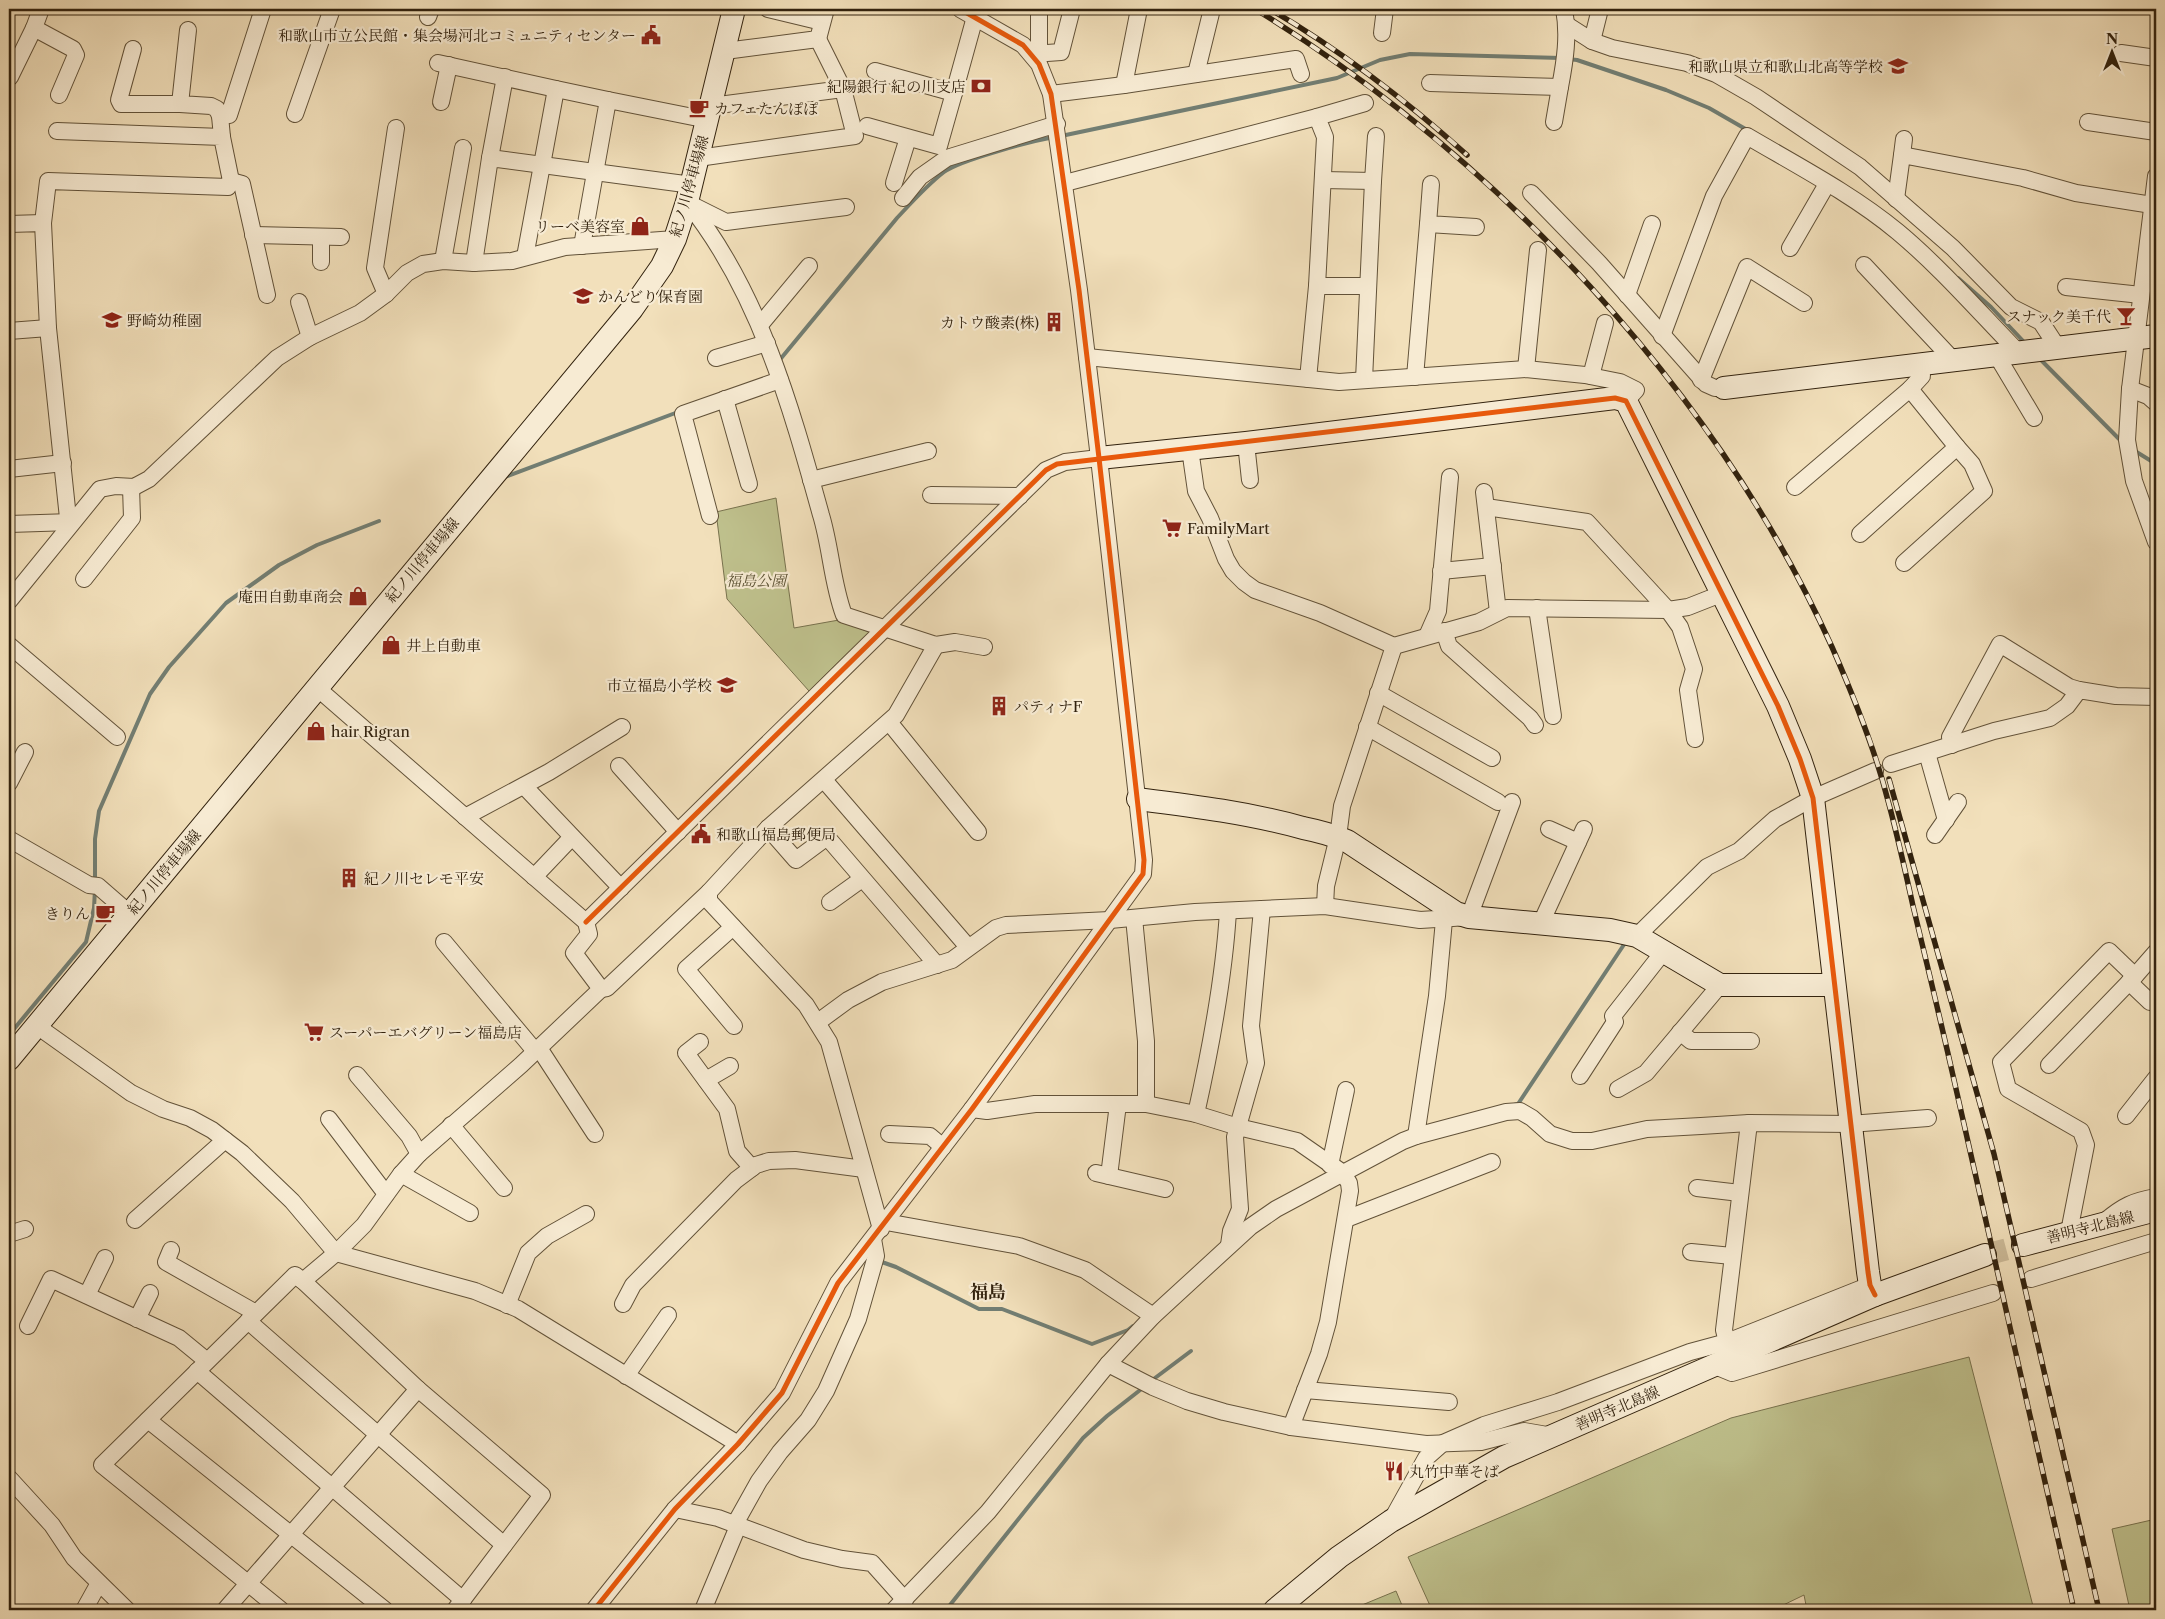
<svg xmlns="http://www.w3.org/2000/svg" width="2165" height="1619" viewBox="0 0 2165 1619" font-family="'Libre Caslon Text','Noto Serif JP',serif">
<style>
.green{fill:#bfc18d;stroke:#78724e}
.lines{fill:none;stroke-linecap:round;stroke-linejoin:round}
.stream{stroke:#727e73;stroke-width:4}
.secondary-tunnel{stroke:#ccba98;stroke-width:22;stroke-dasharray:22 11;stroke-linecap:butt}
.street-casing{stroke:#625239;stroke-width:18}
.secondary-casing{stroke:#32220e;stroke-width:24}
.street{stroke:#f7ebd3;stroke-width:16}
.secondary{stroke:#f7ebd3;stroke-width:22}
.rail-casing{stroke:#32220e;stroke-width:5.5}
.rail{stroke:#f7ebd3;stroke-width:4;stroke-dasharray:11;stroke-linecap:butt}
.cycleway-casing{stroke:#f7ebd3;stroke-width:8}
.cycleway{stroke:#e8590c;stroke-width:5}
.labels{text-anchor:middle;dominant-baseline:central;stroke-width:4.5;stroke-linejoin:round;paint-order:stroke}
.poi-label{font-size:15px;fill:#32220e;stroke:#f7ebd3;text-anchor:start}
.street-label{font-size:15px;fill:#32220e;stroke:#f7ebd3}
.park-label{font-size:15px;font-style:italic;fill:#5c5234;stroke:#f7ebd3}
.quarter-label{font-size:18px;font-weight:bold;fill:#32220e;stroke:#f7ebd3}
</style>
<rect width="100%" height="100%" fill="#f2e0bb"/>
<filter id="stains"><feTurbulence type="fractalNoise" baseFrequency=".004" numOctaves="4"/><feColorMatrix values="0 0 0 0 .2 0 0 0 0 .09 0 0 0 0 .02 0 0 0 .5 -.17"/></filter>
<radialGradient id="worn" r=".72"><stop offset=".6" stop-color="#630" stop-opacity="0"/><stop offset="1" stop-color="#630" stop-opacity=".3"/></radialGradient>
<g class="green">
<polygon points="776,498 794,628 839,620 869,632 809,691 727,599 716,512"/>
<polygon points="1969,1357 2034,1610 1807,1610 1804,1595 1773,1610 1432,1610 1408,1557 1731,1418"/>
<polygon points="2156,1519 2156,1610 2130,1610 2112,1529"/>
<polygon points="1396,1591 1404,1610 1350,1610"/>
</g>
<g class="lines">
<g class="stream">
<polyline points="1568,59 1577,60 1666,90 1709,108 1749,131"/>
<polyline points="1061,136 1337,78 1380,60 1410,54 1561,58"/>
<polyline points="1958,278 1991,307 2025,343"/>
<polyline points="2040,359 2123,443"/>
<path d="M 778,362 L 897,218 C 912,202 927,185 944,172 C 960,160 1032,141 1054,137"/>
<polyline points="2135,451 2156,464"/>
<polyline points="505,477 678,412"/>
<polyline points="95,882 95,839 99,811 150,694 169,667 226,603 279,565 317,545 379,521"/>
<polyline points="9,1035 86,942 94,908 95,889"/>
<polyline points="1514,1105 1518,1104 1627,940"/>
<polyline points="879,1261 896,1267 979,1309 1002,1309 1092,1344 1128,1330 1133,1326"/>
<polyline points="1151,1381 1191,1351"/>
<polyline points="946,1610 1083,1438 1107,1416 1144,1387"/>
</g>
<polyline class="secondary-tunnel" points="1985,1255 2023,1245"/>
<defs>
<g id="street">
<polyline points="768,9 822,22"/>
<polyline points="1139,9 1124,85 1296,59 1301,74"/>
<polyline points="428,17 431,9"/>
<polyline points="1567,25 1592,41 1612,48 1687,63 1716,74 1756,97 1860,167 1953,248 2011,307 2041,322 2058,348"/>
<polyline points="34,28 41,9"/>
<polyline points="188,30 180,104 211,106 217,109 220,116 222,137"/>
<polyline points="1382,33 1385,9"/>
<polyline points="1592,41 1600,9"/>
<polyline points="133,49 119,100 121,104 180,104"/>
<polyline points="725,51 818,39 826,9"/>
<polyline points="2121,53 2156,58"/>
<polyline points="1033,54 1061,52 1072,9"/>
<polyline points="1039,54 1039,9"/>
<polyline points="438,63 556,89"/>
<polyline points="875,71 954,93 975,17"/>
<polyline points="1196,74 1211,13"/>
<polyline points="10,77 34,28 73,49 76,55 59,95"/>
<polyline points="1430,83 1560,87 1554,122"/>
<path d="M 1560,87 C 1565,61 1569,35 1564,9"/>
<polyline points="1051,94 1124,85"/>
<polyline points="441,102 449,65"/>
<polyline points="711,106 843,89"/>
<polyline points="295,114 332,9"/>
<polyline points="220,116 229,115 263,9"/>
<polyline points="2088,122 2156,132"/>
<polyline points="867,126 939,146 954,93"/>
<polyline points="1902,155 1904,139"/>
<polyline points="490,158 505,77"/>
<polyline points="698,158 855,136 843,89 818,39"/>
<polyline points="2156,176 2130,389 2127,440 2134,481 2156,542"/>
<polyline points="1323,180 1373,181 1376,136"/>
<polyline points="231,181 242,184 267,295"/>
<polyline points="894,183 908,138"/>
<polyline points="1065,183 1317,117"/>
<polyline points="1431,184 1428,224 1476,227"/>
<polyline points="1531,193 1599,263 1706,384 1715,388 1724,388"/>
<polyline points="903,198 920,177 947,158 1057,124"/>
<polyline points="1896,199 1902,155 2023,178 2076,193 2152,205"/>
<path d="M 687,202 C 759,291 791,407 821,515 C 831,548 832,583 844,615 L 936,645 L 955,642 L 984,647"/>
<polyline points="692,205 726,222 846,207"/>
<polyline points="43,223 48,181 228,187 231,181 222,137 57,131"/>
<polyline points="9,224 43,223 48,328 68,518 72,522"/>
<polyline points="253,235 341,237"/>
<polyline points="321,237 321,262"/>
<polyline points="582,246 608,100 708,120"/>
<polyline points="1790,248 1827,184"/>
<polyline points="525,257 556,89 608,100"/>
<polyline points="443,261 463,148"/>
<polyline points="474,263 490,158 692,185"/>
<polyline points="1864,265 1954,361"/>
<polyline points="1317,286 1325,137 1317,117 1365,103"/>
<polyline points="2066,287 2141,295"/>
<polyline points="386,294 375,268 396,128"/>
<polyline points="1627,295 1652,224"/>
<polyline points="299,302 310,337"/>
<polyline points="760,325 809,266"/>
<polyline points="9,331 48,328"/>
<path d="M 1662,336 L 1714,196 L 1747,136 C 1798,166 1852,194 1898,232 C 1941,268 1979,312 2019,353"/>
<polyline points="1997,356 2034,418"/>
<polyline points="1087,357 1339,382 1526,369 1585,375 1620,382 1636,390 1626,401"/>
<polyline points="716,358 767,343"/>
<polyline points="1526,369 1538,250"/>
<polyline points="1591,376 1605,323"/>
<polyline points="1415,377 1428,224"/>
<polyline points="1308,379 1317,286 1368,286"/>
<polyline points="1364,380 1373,181"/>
<polyline points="1701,380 1747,267 1804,303"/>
<polyline points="2130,389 2148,396 2156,403"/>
<polyline points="725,399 749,484"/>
<polyline points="1246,443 1250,480"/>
<polyline points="1190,449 1196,491 1210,518 1226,559 1233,571 1244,582 1255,590 1320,613 1394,646 1479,622 1507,608 1668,610 1688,607 1721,594"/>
<polyline points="9,469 63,463"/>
<polyline points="811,480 928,451"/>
<polyline points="1795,487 1910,389 1922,376 1921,365"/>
<polyline points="1484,492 1498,612"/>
<polyline points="931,495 1020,496"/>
<polyline points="1486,507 1587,522 1668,610 1680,627 1694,669 1688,690 1695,739"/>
<polyline points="710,516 683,414 780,380"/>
<polyline points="9,524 72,522"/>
<polyline points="1860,534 1957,447 1910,389"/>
<polyline points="1904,563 1984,491 1972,464 1957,447"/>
<polyline points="1441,571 1493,566"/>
<polyline points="84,579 132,518 131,487"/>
<polyline points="9,601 100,489 116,486 134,487 149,479 277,358 310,337 360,313 386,294 407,273 423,264 443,261 474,263 512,261 565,247 675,239"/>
<polyline points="1537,608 1553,716"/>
<polyline points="1444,631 1449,646 1530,718 1535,725"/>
<polyline points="1427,636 1438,611 1450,477"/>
<polyline points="9,645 117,737"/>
<polyline points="1378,693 1492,758"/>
<polyline points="889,722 978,832"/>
<polyline points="1367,727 1498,802"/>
<polyline points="1952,745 1950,737 2000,644 2069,687 2079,690"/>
<polyline points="1927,753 1946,820"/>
<polyline points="1891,764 1994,731 2050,718 2067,706 2079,690 2116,696 2156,697"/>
<polyline points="619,766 678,832"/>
<polyline points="824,780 968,947"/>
<polyline points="9,783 25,752"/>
<polyline points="524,786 621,888"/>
<polyline points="465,817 549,772 622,727"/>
<polyline points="768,828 796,860 827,837 937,965"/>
<polyline points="1549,829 1578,842"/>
<polyline points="1935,835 1958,802"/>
<polyline points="9,839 89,885 98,886 129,913"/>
<polyline points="534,877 572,837"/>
<polyline points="830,902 862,879"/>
<polyline points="1325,906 1326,886 1338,837 1342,806 1394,646"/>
<polyline points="1134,918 1146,1041 1146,1104"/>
<polyline points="586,922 1046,470 1065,462 1099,458"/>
<polyline points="1541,923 1584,829"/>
<polyline points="733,927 686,969 734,1026"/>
<polyline points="1637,936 1707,867 1739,851 1775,819 1813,798 1875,771"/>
<polyline points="444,942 535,1051"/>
<polyline points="2135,976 2156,952"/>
<polyline points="2129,982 2150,1002"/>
<polyline points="601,989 607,988 709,892"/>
<polyline points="818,1022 848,1000 882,982 952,960 996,928 1006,925 1110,920 1195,912 1325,906 1420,920 1469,917 1512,802"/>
<polyline points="37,1026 131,1093 163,1109 190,1118 212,1130 242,1153 292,1201 336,1253 475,1291 518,1309 738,1444"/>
<polyline points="1680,1032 1691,1041 1751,1041"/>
<polyline points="700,1042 686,1053 727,1109 737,1151 752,1168"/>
<polyline points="539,1048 595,1134"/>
<polyline points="2049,1065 2135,976 2109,951 2001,1062 2008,1089 2081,1131 2086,1145 2069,1232"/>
<polyline points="357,1075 409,1136 419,1154"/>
<polyline points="1580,1076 1615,1022 1613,1016 1664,951"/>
<polyline points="706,1080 730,1066"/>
<polyline points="1618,1089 1646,1073 1720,985"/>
<polyline points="972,1109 987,1111 1035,1104 1146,1104 1196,1114 1238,1127 1297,1141 1343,1173 1349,1183 1350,1191 1328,1322 1319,1354 1291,1427"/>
<path d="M 1196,1114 C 1211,1047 1224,979 1228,911"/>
<polyline points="2126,1116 2156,1078"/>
<polyline points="329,1119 386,1194"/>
<polyline points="451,1125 504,1188"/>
<polyline points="889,1134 930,1136 943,1147"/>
<polyline points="1416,1136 1437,996 1444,920"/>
<polyline points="1330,1165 1346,1090"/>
<polyline points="1096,1173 1165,1189"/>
<polyline points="401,1174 470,1213"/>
<polyline points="1109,1176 1118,1104"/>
<polyline points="1697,1188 1740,1193"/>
<polyline points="1346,1219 1492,1162"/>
<polyline points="135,1220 225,1140"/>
<path d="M 2105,1221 C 2123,1206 2133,1201 2156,1197"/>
<polyline points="886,1222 1019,1246 1085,1270 1153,1316"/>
<polyline points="881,1229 829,1042 806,1005 709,901 709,892 768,828 896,715 936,645"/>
<polyline points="9,1234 25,1229"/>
<polyline points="1229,1245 1231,1231 1240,1209 1235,1137 1256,1063 1251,1026 1262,909"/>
<polyline points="171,1250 166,1262 256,1313"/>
<polyline points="1691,1252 1732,1256"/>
<polyline points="2031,1279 2156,1241"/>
<polyline points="303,1281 336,1253 364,1225 401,1174 419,1154 521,1065 601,989 574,953 589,934 586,922 316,687"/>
<polyline points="87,1295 105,1258"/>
<polyline points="623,1304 633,1285 736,1180 756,1165 769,1161 795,1160 864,1169"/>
<polyline points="507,1305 528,1253 547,1236 586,1214"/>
<polyline points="137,1319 150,1293"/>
<polyline points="248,1321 504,1545"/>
<polyline points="28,1326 51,1279 179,1338 207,1361"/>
<polyline points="1727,1342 1724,1330 1749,1123"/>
<polyline points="1108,1364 1153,1316 1250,1227 1276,1209 1403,1141 1416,1136 1506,1112 1520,1111 1532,1118 1550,1134 1572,1141 1592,1141 1647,1129 1701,1126 1749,1123 1850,1124 1928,1118"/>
<polyline points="1715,1366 1732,1373 1993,1293"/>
<polyline points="197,1371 463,1600"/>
<polyline points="626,1376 668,1315"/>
<polyline points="1305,1390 1449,1402"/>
<polyline points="148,1420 385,1610"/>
<polyline points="9,1478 52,1525 74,1558 127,1610"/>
<polyline points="675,1509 718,1518 804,1550 842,1559 872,1563 905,1600"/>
<polyline points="1391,1521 1426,1458 1443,1443 1484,1425 1558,1402 1690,1352 1727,1342 1870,1285"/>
<polyline points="84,1610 99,1583"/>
<polyline points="225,1610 418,1389"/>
<polyline points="281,1610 102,1465 295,1275 303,1281 418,1389 542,1495 455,1610"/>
<polyline points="594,1610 675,1509 738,1444 782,1393 838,1283 972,1109 1143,874 1144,860 1099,458 1079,290 1051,94 1039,64 1023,45 960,9"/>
<polyline points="703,1610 736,1531 735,1524 759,1481 780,1452 808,1420 826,1391 858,1319 876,1256 873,1239"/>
<polyline points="894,1610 988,1512 1108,1364 1153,1387 1187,1401 1224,1412 1291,1427 1426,1444 1481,1442 1524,1431 1553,1436"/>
</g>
<g id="secondary">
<polyline points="1724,388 2156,336"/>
<polyline points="1099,458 1246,443 1615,398 1626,401 1778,706 1800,759 1813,798 1868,1272 1870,1285 1875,1295"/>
<path d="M 1138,799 C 1193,806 1249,813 1303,828 C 1318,831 1333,835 1347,841 L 1456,913 L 1469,917 L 1610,930 L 1637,936 L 1720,985 L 1834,985"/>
<polyline points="9,1059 632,309 662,266 675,239 687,202 734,9"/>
<polyline points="2023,1245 2156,1210"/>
<polyline points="1275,1610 1339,1557 1391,1521 1504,1457 1875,1295 1985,1255"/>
</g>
</defs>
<use href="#street" class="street-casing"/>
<use href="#secondary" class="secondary-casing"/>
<use href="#street" class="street"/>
<use href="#secondary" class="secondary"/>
<defs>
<g id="rail">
<path d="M 1255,9 C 1497,158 1714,387 1832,647 C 1853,695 1874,746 1887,797 C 1897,833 1905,870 1913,906 C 1927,964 1941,1022 1954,1080 C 1994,1257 2034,1433 2074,1610"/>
<path d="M 1270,9 C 1340,50 1407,101 1467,155"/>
<polyline points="1889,779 1994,1154 2099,1610"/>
</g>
</defs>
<use href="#rail" class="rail-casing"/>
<use href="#rail" class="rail"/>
<defs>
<g id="cycleway">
<polyline points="586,922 1046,470 1057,464 1615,398 1626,401 1778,706 1800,759 1813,798 1868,1272 1870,1285 1875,1295"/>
<polyline points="594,1610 675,1509 738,1444 782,1393 838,1283 972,1109 1143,874 1144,860 1099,458 1079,290 1051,94 1039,64 1023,45 960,9"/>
</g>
</defs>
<use href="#cycleway" class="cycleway-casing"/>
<use href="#cycleway" class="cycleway"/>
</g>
<defs>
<symbol id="civic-bare" viewBox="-9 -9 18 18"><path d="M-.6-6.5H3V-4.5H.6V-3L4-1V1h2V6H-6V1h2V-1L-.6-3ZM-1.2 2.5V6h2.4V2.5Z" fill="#8f2418" stroke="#f7ebd3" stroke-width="2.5" paint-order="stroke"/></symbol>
<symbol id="school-bare" viewBox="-9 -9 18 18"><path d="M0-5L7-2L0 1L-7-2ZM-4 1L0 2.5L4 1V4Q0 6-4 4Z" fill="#8f2418" stroke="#f7ebd3" stroke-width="2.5" paint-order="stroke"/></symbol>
<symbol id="bank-bare" viewBox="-9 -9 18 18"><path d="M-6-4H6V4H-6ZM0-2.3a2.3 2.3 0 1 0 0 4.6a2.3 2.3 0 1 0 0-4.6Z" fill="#8f2418" stroke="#f7ebd3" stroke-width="2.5" paint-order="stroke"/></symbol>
<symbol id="cafe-bare" viewBox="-9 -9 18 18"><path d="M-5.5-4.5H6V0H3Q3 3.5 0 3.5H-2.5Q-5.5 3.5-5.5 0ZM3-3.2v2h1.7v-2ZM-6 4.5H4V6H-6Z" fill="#8f2418" stroke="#f7ebd3" stroke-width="2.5" paint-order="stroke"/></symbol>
<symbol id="shop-bare" viewBox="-9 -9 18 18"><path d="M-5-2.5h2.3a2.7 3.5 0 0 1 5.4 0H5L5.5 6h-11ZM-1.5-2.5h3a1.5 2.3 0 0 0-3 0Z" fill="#8f2418" stroke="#f7ebd3" stroke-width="2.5" paint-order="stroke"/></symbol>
<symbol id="bar-bare" viewBox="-9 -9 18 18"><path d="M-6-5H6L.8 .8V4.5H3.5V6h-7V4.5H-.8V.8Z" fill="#8f2418" stroke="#f7ebd3" stroke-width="2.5" paint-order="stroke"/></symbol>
<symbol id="building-bare" viewBox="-9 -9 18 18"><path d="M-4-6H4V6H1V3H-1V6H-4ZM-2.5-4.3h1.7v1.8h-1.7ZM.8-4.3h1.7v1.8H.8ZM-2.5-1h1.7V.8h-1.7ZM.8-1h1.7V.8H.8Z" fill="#8f2418" stroke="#f7ebd3" stroke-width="2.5" paint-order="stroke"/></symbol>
<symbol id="supermarket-bare" viewBox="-9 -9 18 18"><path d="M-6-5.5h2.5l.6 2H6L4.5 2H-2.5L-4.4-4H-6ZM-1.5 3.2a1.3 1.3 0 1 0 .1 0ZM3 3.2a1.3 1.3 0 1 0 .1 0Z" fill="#8f2418" stroke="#f7ebd3" stroke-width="2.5" paint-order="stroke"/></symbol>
<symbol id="restaurant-bare" viewBox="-9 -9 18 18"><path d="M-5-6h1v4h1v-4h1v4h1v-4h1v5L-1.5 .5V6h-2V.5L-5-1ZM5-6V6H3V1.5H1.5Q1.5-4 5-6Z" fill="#8f2418" stroke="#f7ebd3" stroke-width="2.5" paint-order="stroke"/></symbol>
</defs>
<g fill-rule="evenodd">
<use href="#civic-bare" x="637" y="21" width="28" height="28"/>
<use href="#school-bare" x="1884" y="52" width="28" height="28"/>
<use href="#bank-bare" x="967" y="72" width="28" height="28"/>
<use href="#cafe-bare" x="685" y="94" width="28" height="28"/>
<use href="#shop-bare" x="626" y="212" width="28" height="28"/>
<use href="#school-bare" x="569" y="282" width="28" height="28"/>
<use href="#bar-bare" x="2112" y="302" width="28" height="28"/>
<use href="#school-bare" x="98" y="306" width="28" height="28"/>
<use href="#building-bare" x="1040" y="308" width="28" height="28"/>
<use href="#supermarket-bare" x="1158" y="514" width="28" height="28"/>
<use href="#shop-bare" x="344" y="582" width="28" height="28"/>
<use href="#shop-bare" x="377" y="631" width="28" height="28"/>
<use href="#school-bare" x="713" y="671" width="28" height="28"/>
<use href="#building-bare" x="985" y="692" width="28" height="28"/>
<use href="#shop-bare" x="302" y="717" width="28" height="28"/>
<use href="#civic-bare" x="687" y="820" width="28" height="28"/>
<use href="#building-bare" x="335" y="864" width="28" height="28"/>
<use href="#cafe-bare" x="91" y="899" width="28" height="28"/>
<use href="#supermarket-bare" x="300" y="1018" width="28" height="28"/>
<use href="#restaurant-bare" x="1380" y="1457" width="28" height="28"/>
</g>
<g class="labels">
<g class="poi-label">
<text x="636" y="35" text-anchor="end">和歌山市立公民館・集会場河北コミュニティセンター</text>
<text x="1883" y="66" text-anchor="end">和歌山県立和歌山北高等学校</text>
<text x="966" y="86" text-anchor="end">紀陽銀行 紀の川支店</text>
<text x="714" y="108">カフェたんぽぽ</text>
<text x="625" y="226" text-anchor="end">リーベ美容室</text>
<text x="598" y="296">かんどり保育園</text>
<text x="2111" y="316" text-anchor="end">スナック美千代</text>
<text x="127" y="320">野崎幼稚園</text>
<text x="1039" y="322" text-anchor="end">カトウ酸素(株)</text>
<text x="1187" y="528">FamilyMart</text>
<text x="343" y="596" text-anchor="end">庵田自動車商会</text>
<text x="406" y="645">井上自動車</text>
<text x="712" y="685" text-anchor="end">市立福島小学校</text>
<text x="1014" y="706">パティナF</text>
<text x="331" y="731">hair Rigran</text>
<text x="716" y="834">和歌山福島郵便局</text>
<text x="364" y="878">紀ノ川セレモ平安</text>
<text x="90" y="913" text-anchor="end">きりん</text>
<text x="329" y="1032">スーパーエバグリーン福島店</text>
<text x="1409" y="1471">丸竹中華そば</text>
</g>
<g class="street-label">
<text transform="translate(689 186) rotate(-74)">紀ノ川停車場線</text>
<text transform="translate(422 560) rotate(-50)">紀ノ川停車場線</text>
<text transform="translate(164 872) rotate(-50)">紀ノ川停車場線</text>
<text transform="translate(2090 1227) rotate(-14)">善明寺北島線</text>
<text transform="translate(1617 1408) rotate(-23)">善明寺北島線</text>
</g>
<g class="park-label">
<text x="756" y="580">福島公園</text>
</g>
<g class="quarter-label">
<text x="988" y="1292">福島</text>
</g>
</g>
<rect width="2165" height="1619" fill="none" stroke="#f2e0bb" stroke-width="30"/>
<rect x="10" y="10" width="2145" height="1599" fill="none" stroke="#32220e" stroke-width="2.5"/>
<rect x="15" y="15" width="2135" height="1589" fill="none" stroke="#32220e"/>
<g transform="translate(2112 52)" stroke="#f7ebd3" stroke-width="4" paint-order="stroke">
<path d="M0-4L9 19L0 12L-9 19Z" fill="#32220e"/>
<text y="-8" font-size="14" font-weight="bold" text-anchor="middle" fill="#32220e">N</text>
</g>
<rect width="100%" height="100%" filter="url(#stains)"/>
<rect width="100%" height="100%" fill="url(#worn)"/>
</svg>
